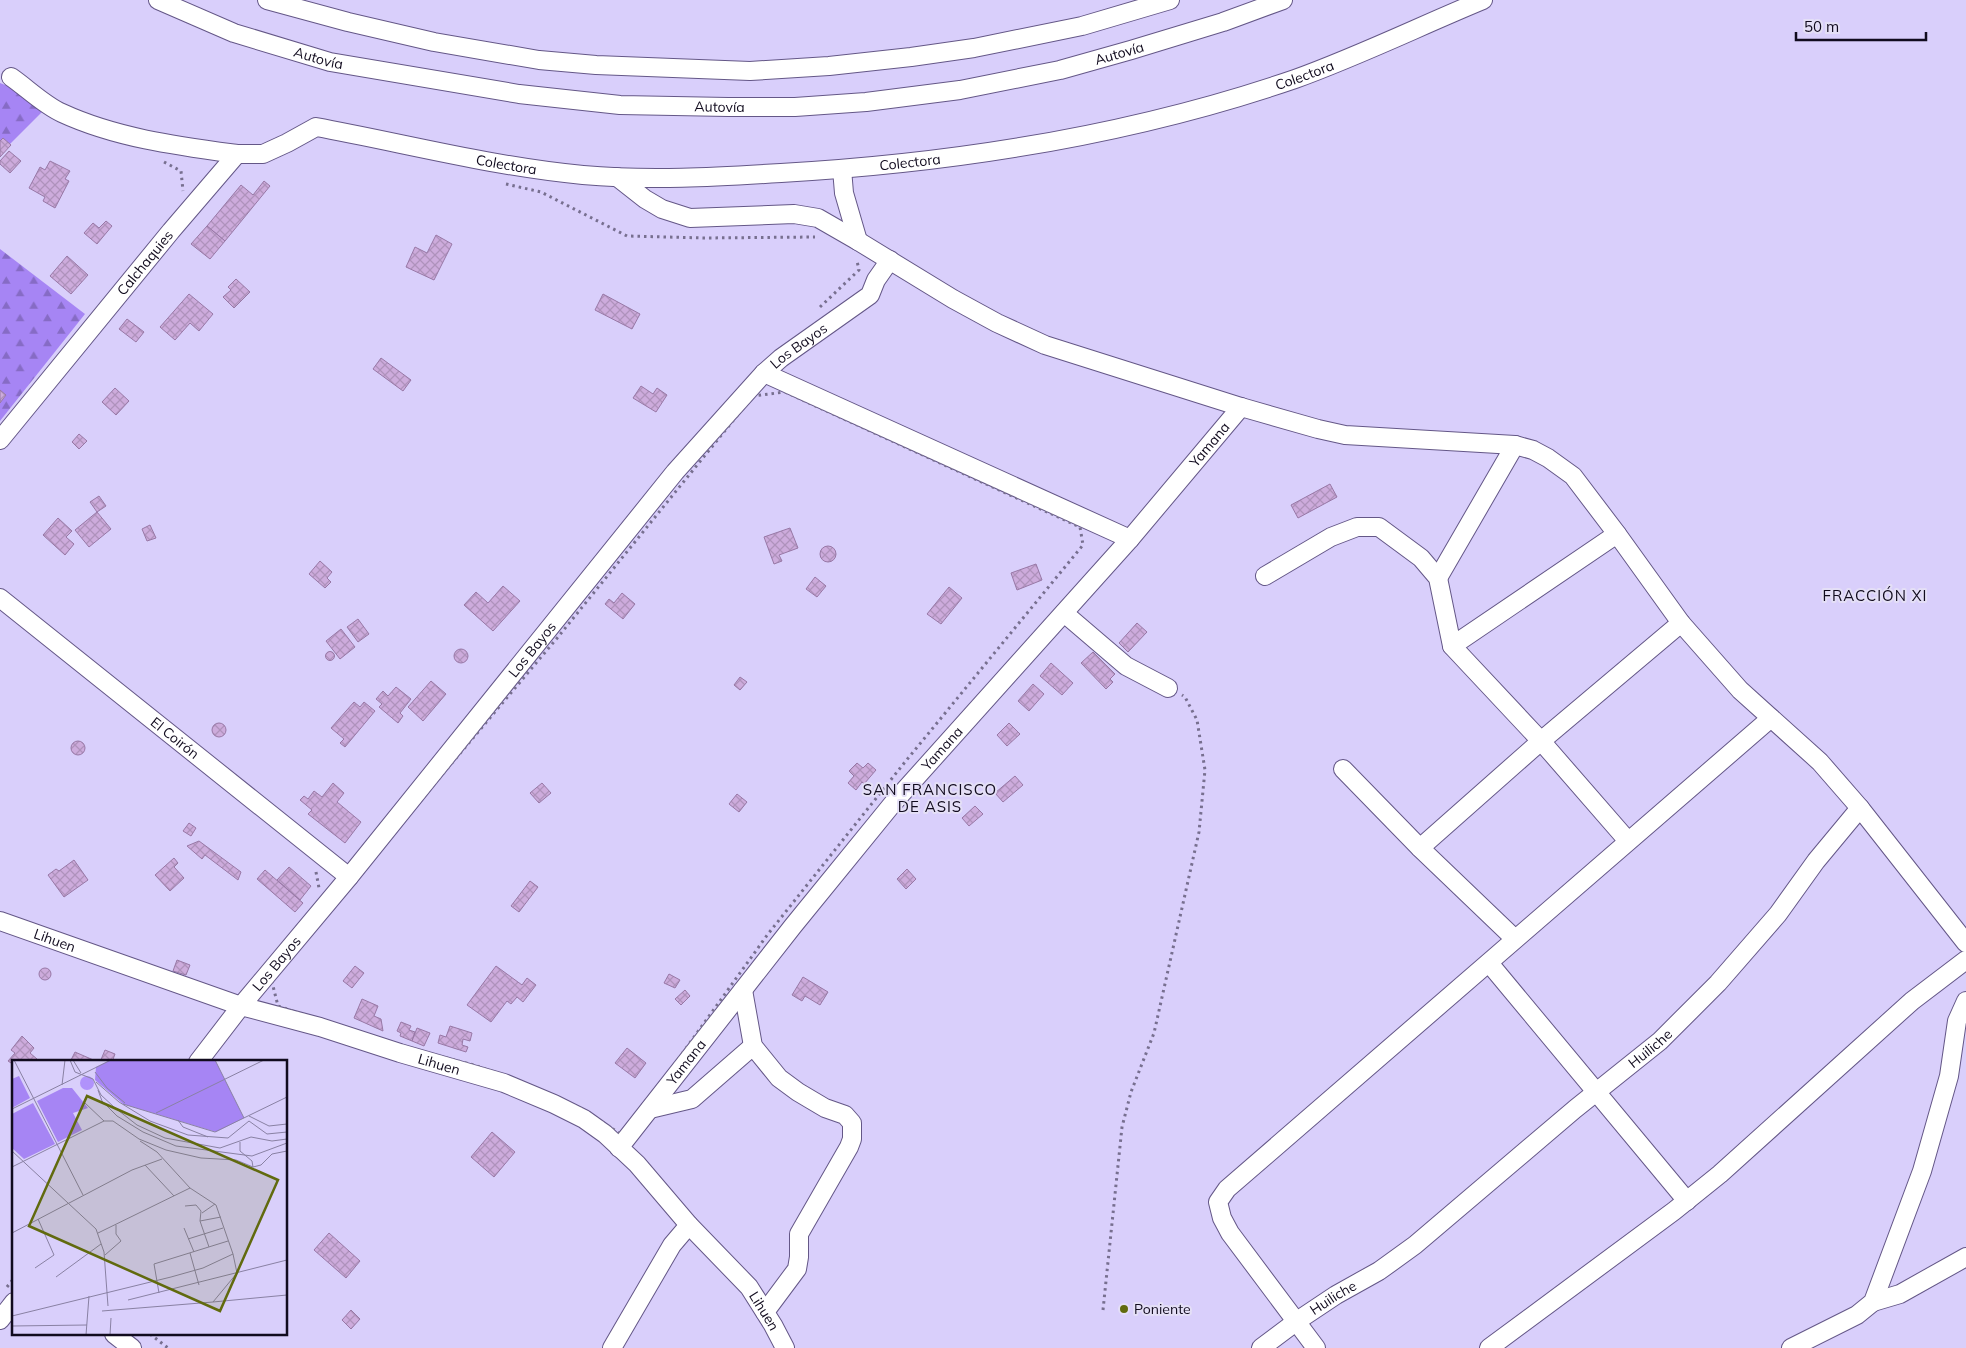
<svg xmlns="http://www.w3.org/2000/svg" width="1966" height="1348" viewBox="0 0 1966 1348" font-family="Mulish,sans-serif">
<style>
.forest{fill:url(#forest-firs)}
.building{fill:url(#building-cross-hatch);stroke:#9878a6}
.lines{fill:none;stroke-linecap:round;stroke-linejoin:round}
.minor-casing{stroke:#645787;stroke-width:20}
.path{stroke:#776f8f;stroke-width:3;stroke-dasharray:2.5 4;stroke-linecap:butt}
.minor{stroke:#fff;stroke-width:18}
.poi-dot{fill:#616a0e;stroke:#e4dff6;stroke-width:2}
.labels{text-anchor:middle;dominant-baseline:central;stroke-width:4;stroke-linejoin:round;paint-order:stroke}
.street-label{font-size:14px;fill:#110b1e;stroke:#e4dff6}
.poi-label{font-size:14px;fill:#110b1e;stroke:#e4dff6;text-anchor:start}
.neighbourhood-label{font-size:15px;letter-spacing:1px;fill:#110b1e;stroke:#e4dff6}
.inset-road{fill:none;stroke:#8981a3;stroke-width:1}
.view{fill:#616a0e;fill-opacity:0.15;stroke:#616a0e;stroke-width:2.5}
.inset-edge{fill:none;stroke:#110b1e;stroke-width:2.5}
</style>
<defs>
<pattern id="forest-firs" width="22" height="20" patternUnits="userSpaceOnUse" patternTransform="scale(1.25)"><rect width="22" height="20" fill="#a685f4"/><path d="M5 1l3.5 6h-7zM16 11l3.5 6h-7z" fill="#866bc5"/></pattern>
<pattern id="building-cross-hatch" width="8" height="8" patternUnits="userSpaceOnUse" patternTransform="scale(1.25)"><rect width="8" height="8" fill="#cdabdc"/><path d="M0 0l8 8M0 8l8-8" fill="none" stroke="#af92bc"/></pattern>
</defs>
<rect width="100%" height="100%" fill="#d9cffb"/>
<g class="forest">
<polygon points="0,83 51,103 0,154"/>
<polygon points="0,249 85,314 0,421"/>
</g>
<g class="building">
<polygon points="3,138 11,145 0,157 0,141"/>
<polygon points="9,151 21,161 10,173 0,164 0,161"/>
<polygon points="50,161 70,171 65,179 69,181 55,208 43,201 45,197 29,188 40,167 45,170"/>
<polygon points="264,181 270,186 225,241 207,226 241,185 253,195"/>
<polygon points="106,221 112,226 97,244 84,233 93,223 99,228"/>
<polygon points="207,226 225,241 210,259 191,244"/>
<polygon points="436,235 452,244 434,280 406,267 415,247 427,253"/>
<polygon points="67,256 88,275 71,294 50,276"/>
<polygon points="236,279 250,292 234,308 223,297 231,290 228,287"/>
<polygon points="189,294 213,314 199,331 190,323 175,340 160,327"/>
<polygon points="603,294 640,314 632,329 595,310"/>
<polygon points="127,319 144,332 136,342 119,329"/>
<polygon points="381,358 411,380 403,391 373,369"/>
<polygon points="641,386 653,394 657,388 667,395 656,412 633,398"/>
<polygon points="115,388 129,401 116,415 102,402"/>
<polygon points="0,390 6,395 0,403"/>
<polygon points="79,434 87,441 79,449 72,442"/>
<polygon points="1330,484 1337,497 1298,518 1291,505"/>
<polygon points="99,496 106,506 97,512 90,502"/>
<polygon points="97,512 111,529 89,547 75,530"/>
<polygon points="58,518 72,531 66,537 74,544 65,555 43,535"/>
<polygon points="150,525 156,538 147,541 142,529"/>
<polygon points="790,528 798,548 779,555 782,561 774,564 764,537"/>
<circle cx="828" cy="554" r="8"/>
<polygon points="320,561 332,572 327,578 331,582 325,588 309,574"/>
<polygon points="1036,564 1042,580 1017,590 1011,573"/>
<polygon points="815,577 826,586 817,597 806,589"/>
<polygon points="503,586 520,601 493,631 464,605 476,592 488,603"/>
<polygon points="949,587 962,598 941,624 927,614"/>
<polygon points="622,593 635,604 623,619 605,604 609,599 614,603"/>
<polygon points="358,619 369,634 358,642 347,627"/>
<polygon points="1137,623 1147,632 1128,652 1119,643"/>
<polygon points="341,629 355,647 340,659 326,641"/>
<circle cx="461" cy="656" r="7"/>
<circle cx="330" cy="656" r="4.5"/>
<polygon points="1093,652 1115,674 1110,679 1113,682 1106,689 1081,663"/>
<polygon points="1051,663 1073,683 1062,695 1040,676"/>
<polygon points="740,677 747,682 740,690 734,685"/>
<polygon points="431,681 446,694 423,721 408,707"/>
<polygon points="1033,684 1044,694 1029,711 1018,701"/>
<polygon points="396,687 411,699 400,713 403,716 398,723 379,707 382,704 376,699 383,691 388,696"/>
<polygon points="354,702 360,707 364,702 375,711 345,747 340,743 344,739 331,728"/>
<polygon points="1009,723 1020,734 1007,746 997,735"/>
<circle cx="219" cy="730" r="7"/>
<circle cx="78" cy="748" r="7"/>
<polygon points="857,763 863,768 868,763 876,770 864,784 862,782 856,790 848,783 854,776 849,771"/>
<polygon points="1015,776 1023,785 1003,802 995,793"/>
<polygon points="333,783 344,793 337,802 361,822 345,843 308,814 312,810 300,800 304,796 308,799 314,791 322,797"/>
<polygon points="542,783 551,793 539,803 530,793"/>
<polygon points="737,794 747,802 739,812 729,804"/>
<polygon points="975,806 983,814 969,826 962,818"/>
<polygon points="189,823 196,828 191,836 183,831"/>
<polygon points="199,841 241,872 238,880 205,855 202,859 187,846"/>
<polygon points="174,858 178,863 174,867 184,878 170,891 155,875"/>
<polygon points="74,860 88,880 64,897 48,875 56,869 59,871"/>
<polygon points="289,867 311,886 300,900 277,880"/>
<polygon points="907,869 916,879 906,889 897,879"/>
<polygon points="265,870 303,903 295,912 257,879"/>
<polygon points="530,881 538,887 519,912 511,906"/>
<polygon points="177,960 190,965 186,975 173,971"/>
<polygon points="355,966 364,973 352,988 343,981"/>
<polygon points="496,966 522,985 527,978 536,985 523,1002 517,997 511,1004 507,1001 491,1022 467,1005"/>
<circle cx="45" cy="974" r="6"/>
<polygon points="669,974 680,980 675,988 664,983"/>
<polygon points="803,977 828,992 820,1005 805,996 802,1001 792,995"/>
<polygon points="685,990 690,996 681,1005 675,999"/>
<polygon points="362,999 378,1006 374,1016 381,1019 383,1031 354,1018"/>
<polygon points="401,1022 411,1026 409,1030 415,1032 412,1041 400,1036 401,1033 397,1031"/>
<polygon points="450,1026 472,1033 470,1041 463,1039 462,1045 468,1047 466,1052 438,1043 440,1035 446,1037"/>
<polygon points="417,1028 430,1033 424,1046 412,1041"/>
<polygon points="22,1036 34,1048 30,1053 37,1059 35,1062 14,1062 14,1065 8,1061 15,1053 11,1050"/>
<polygon points="627,1048 646,1063 635,1078 615,1063"/>
<polygon points="105,1050 115,1054 112,1062 100,1062"/>
<polygon points="75,1052 98,1062 70,1062"/>
<polygon points="492,1132 515,1152 494,1177 471,1157"/>
<polygon points="329,1233 360,1261 346,1278 314,1250"/>
<polygon points="351,1310 360,1319 351,1329 342,1320"/>
</g>
<g class="lines">
<defs>
<g id="minor">
<path id="s1" d="M 158,0 L 234,33 L 330,62 L 519,94 L 620,105 L 728,107 L 795,107 L 866,102 L 960,90 L 1060,70 L 1131,50 L 1223,22 L 1283,0"/>
<polyline points="267,0 348,22 434,42 539,60 596,65 750,71 829,66 911,57 974,48 1082,26 1170,0"/>
<path d="M 11,77 C 27,88 44,105 62,113 C 116,138 178,146 237,154"/>
<polyline points="842,169 844,193 858,241"/>
<polyline points="617,177 645,199 662,209 690,218 794,214 818,218 858,241 953,299 997,323 1045,345 1241,407 1318,429 1345,435 1515,445 1533,450 1548,458 1573,476 1617,534 1681,623 1740,690 1820,762 1860,808"/>
<polyline points="764,373 1130,539"/>
<path id="s2" d="M 0,440 L 171,231 L 237,154 L 263,154 L 287,143 L 316,127 C 403,143 495,167 583,175 C 649,181 715,177 781,173 C 955,163 1129,136 1295,79 C 1359,56 1420,26 1483,0"/>
<polyline points="1265,576 1331,537 1357,527 1379,527 1421,558 1438,578 1452,646 1541,741 1628,841"/>
<polyline points="1438,578 1515,445"/>
<path id="s3" d="M 0,598 L 349,877"/>
<polyline points="1064,613 1126,666 1168,688"/>
<polyline points="1452,646 1617,534"/>
<polyline points="1343,769 1420,848 1515,939"/>
<polyline points="1420,848 1541,741 1681,623"/>
<path id="s4" d="M 0,921 L 241,1006 L 320,1027 L 400,1053 L 504,1083 L 554,1104 L 584,1119 L 605,1134 L 637,1164 L 689,1225 L 749,1287 L 773,1325 L 785,1348"/>
<polyline points="1489,963 1687,1201"/>
<polyline points="743,990 753,1046 779,1078 798,1092 825,1108 845,1115 852,1123 852,1139 849,1147 799,1234 799,1257 797,1269 765,1312"/>
<path id="s5" d="M 198,1062 L 241,1006 L 349,877 L 675,472 L 764,373 L 781,358 L 870,295 L 876,280 L 890,260"/>
<polyline points="650,1109 692,1099 753,1046"/>
<path id="s6" d="M 619,1148 L 793,926 L 894,802 L 1130,539 L 1241,407"/>
<polyline points="1873,1302 1900,1294 1966,1257"/>
<polyline points="0,1320 14,1302"/>
<polyline points="114,1334 132,1348"/>
<polyline points="612,1348 672,1245 689,1225"/>
<path id="s7" d="M 1261,1348 L 1297,1321 L 1336,1295 L 1379,1271 L 1415,1245 L 1575,1109 L 1660,1041 L 1718,983 L 1778,914 L 1816,861 L 1860,808 L 1966,943"/>
<polyline points="1316,1348 1230,1233 1222,1218 1218,1202 1227,1189 1771,718"/>
<polyline points="1489,1348 1674,1211 1720,1174 1912,1001 1966,960"/>
<polyline points="1791,1348 1857,1315 1873,1302 1922,1171 1949,1076 1957,1021 1966,1001"/>
</g>
</defs>
<use href="#minor" class="minor-casing"/>
<g class="path">
<polyline points="164,162 181,171 183,191"/>
<polyline points="506,184 541,192 627,236 704,238 815,237"/>
<polyline points="820,307 859,270 857,261"/>
<polygon points="785,392 1080,527 1083,545 905,762 768,934 628,1129 619,1133 582,1109 514,1079 474,1065 377,1040 278,1006 271,978 558,637 753,396"/>
<polyline points="316,872 319,888"/>
<polyline points="7,1287 14,1278"/>
<polyline points="1103,1310 1122,1127 1131,1092 1154,1033 1199,832 1205,770 1197,720 1185,697 1182,695"/>
<polyline points="150,1334 168,1348"/>
</g>
<use href="#minor" class="minor"/>
</g>
<circle class="poi-dot" cx="1124" cy="1309" r="5"/>
<g class="labels">
<g class="street-label">
<text stroke="none"><textPath href="#s1" startOffset="981">Autovía</textPath></text>
<text stroke="none"><textPath href="#s1" startOffset="171">Autovía</textPath></text>
<text stroke="none"><textPath href="#s2" startOffset="1461">Colectora</textPath></text>
<text stroke="none"><textPath href="#s1" startOffset="576">Autovía</textPath></text>
<text stroke="none"><textPath href="#s2" startOffset="651">Colectora</textPath></text>
<text stroke="none"><textPath href="#s2" startOffset="1056">Colectora</textPath></text>
<text stroke="none"><textPath href="#s2" startOffset="229">Calchaquies</textPath></text>
<text stroke="none"><textPath href="#s5" startOffset="936">Los Bayos</textPath></text>
<text stroke="none"><textPath href="#s6" startOffset="919">Yamana</textPath></text>
<text stroke="none"><textPath href="#s5" startOffset="531">Los Bayos</textPath></text>
<text stroke="none"><textPath href="#s3" startOffset="224">El Coirón</textPath></text>
<text stroke="none"><textPath href="#s6" startOffset="514">Yamana</textPath></text>
<text stroke="none"><textPath href="#s4" startOffset="58">Lihuen</textPath></text>
<text stroke="none"><textPath href="#s5" startOffset="126">Los Bayos</textPath></text>
<text stroke="none"><textPath href="#s7" startOffset="492">Huiliche</textPath></text>
<text stroke="none"><textPath href="#s6" startOffset="109">Yamana</textPath></text>
<text stroke="none"><textPath href="#s4" startOffset="462">Lihuen</textPath></text>
<text stroke="none"><textPath href="#s7" startOffset="88">Huiliche</textPath></text>
<text stroke="none"><textPath href="#s4" startOffset="882">Lihuen</textPath></text>
</g>
<g class="poi-label">
<text x="1134" y="1309">Poniente</text>
</g>
<g class="neighbourhood-label">
<text x="1875" y="595">FRACCIÓN XI</text>
<text x="930" y="789">SAN FRANCISCO<tspan x="930" dy="17">DE ASIS</tspan></text>
</g>
</g>
<g transform="translate(12 1060)">
<rect width="275" height="275" fill="#d9cffb"/>
<path d="M 98,0 L 203,0 L 232,58 L 204,72 L 111,44 L 83,20 L 84,7 ZM 7,16 L 18,38 L 0,48 L 0,19 ZM 51,28 L 60,28 L 76,48 L 61,53 L 70,70 L 46,82 L 25,41 ZM 21,43 L 43,84 L 12,99 L 0,88 L 0,54 Z" fill="#a685f4"/>
<path d="M68 23a7 7 0 1 1 14 0a7 7 0 1 1-14 0Z" fill="#b092fb"/>
<path class="inset-road" d="M 2,0 L 71,135M 58,0 L 63,12 L 81,19 L 89,35 L 102,47 L 125,65 L 153,78 L 208,88 L 239,77 L 260,81 L 275,79M 61,0 L 69,13M 203,0 L 232,58M 83,12 L 95,28 L 113,43M 84,22 L 107,42 L 138,61 L 176,75 L 216,78 L 237,61 L 255,74 L 275,72M 50,25 L 53,0M 86,30 L 90,41 L 105,56 L 131,72 L 164,86 L 240,96 L 275,83M 73,43 L 92,61M 111,44 L 203,72 L 275,37M 0,49 L 99,0M 144,53 L 252,0M 237,56 L 257,66 L 275,64M 166,60 L 171,67 L 196,77M 128,81 L 145,92 L 178,128 L 204,145 L 221,194M 228,82 L 228,91 L 240,101 L 241,107M 0,91 L 84,169 L 92,192 L 96,246M 133,105 L 162,136M 0,107 L 92,61 L 101,61 L 127,79 L 154,90 L 189,98 L 224,100 L 241,107 L 249,105 L 260,94 L 275,91M 173,146 L 184,145 L 189,151 L 188,161 L 197,187M 190,153 L 203,144M 188,161 L 209,157M 172,168 L 182,192M 0,173 L 120,110 L 150,99M 86,173 L 178,128M 176,179 L 211,168M 178,193 L 187,225M 93,195 L 109,181 L 104,174 L 104,165M 23,208 L 42,195 L 26,159M 44,217 L 89,184M 147,233 L 142,204 L 216,181M 116,240 L 275,200M 201,242 L 275,235M 90,251 L 201,242 L 225,213M 0,256 L 159,217 L 191,208 L 221,194 L 225,213M 0,266 L 75,265M 74,275 L 77,236M 98,275 L 99,258"/>
<path class="view" d="M 75,36 L 266,120 L 208,251 L 17,166 Z"/>
<rect width="275" height="275" class="inset-edge"/>
</g>
<path d="M1796 32v8h130v-8" fill="none" stroke="#110b1e" stroke-width="2.5"/>
<text x="1804" y="32" font-size="15" fill="#110b1e" stroke="#e4dff6" stroke-width="4" paint-order="stroke">50 m</text>
</svg>
